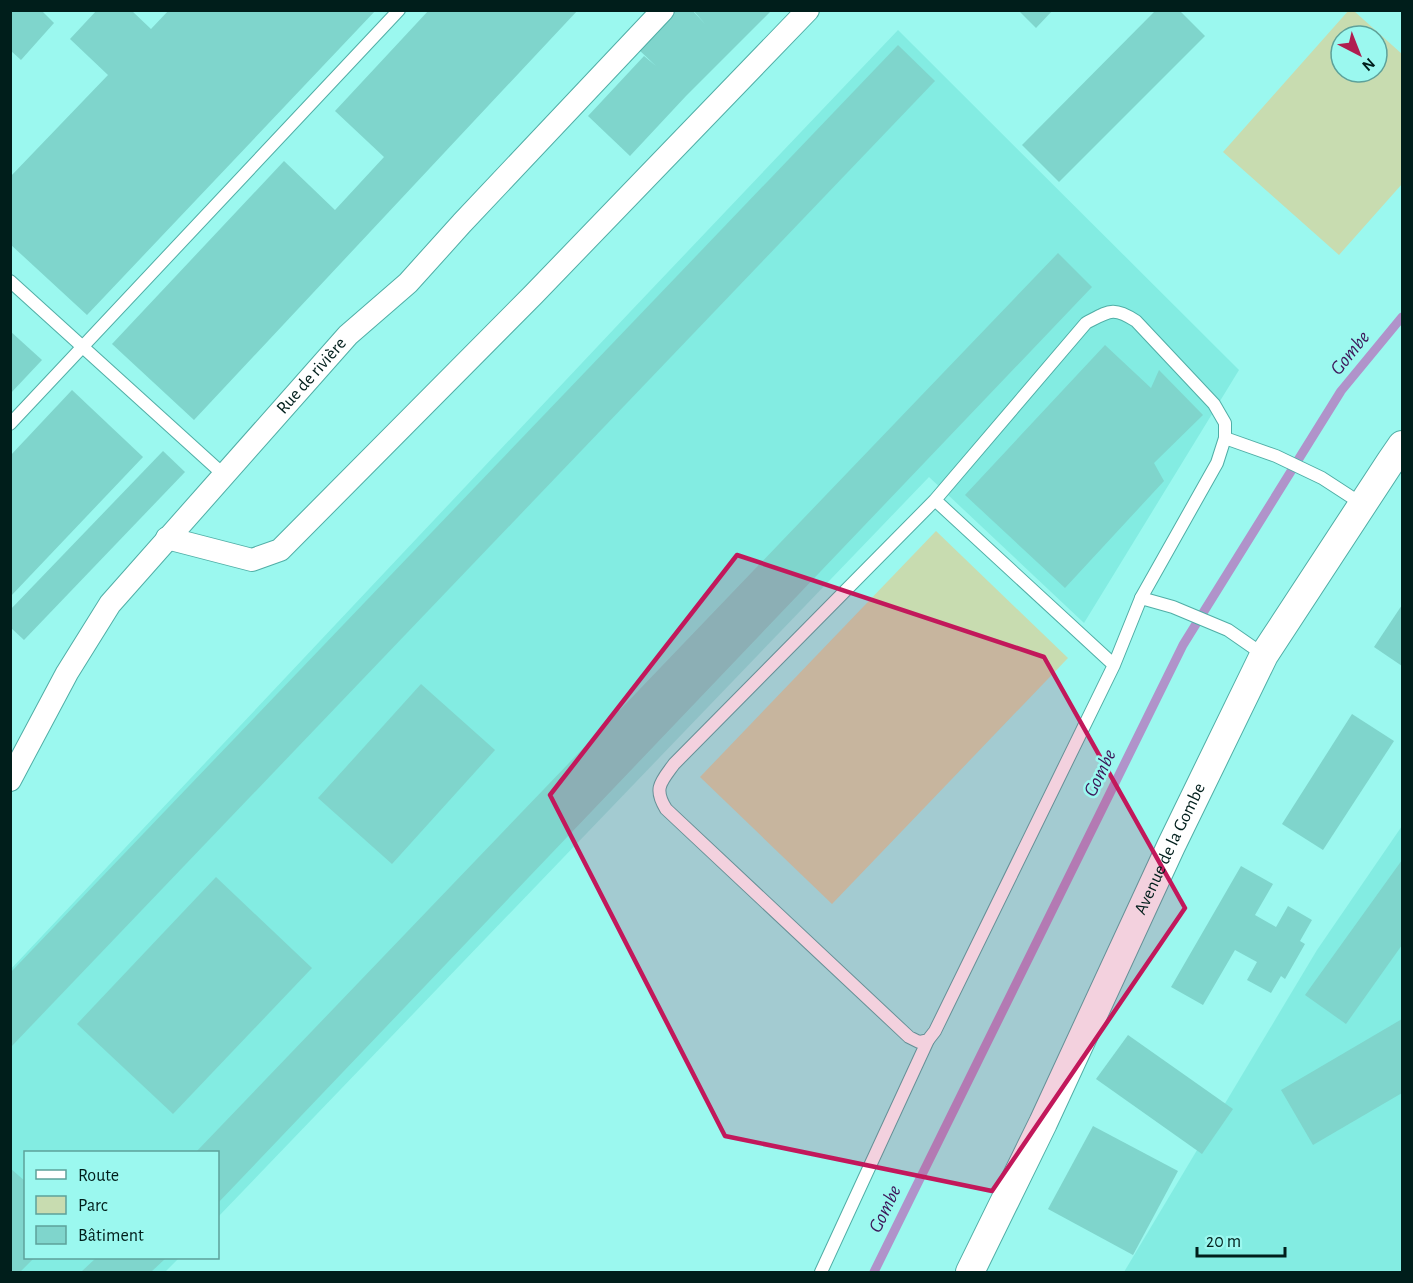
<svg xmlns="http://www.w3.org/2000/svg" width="1413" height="1283" viewBox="0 0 1413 1283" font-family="'Alegreya Sans',sans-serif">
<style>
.built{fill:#83ece2}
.green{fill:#c8dcb0;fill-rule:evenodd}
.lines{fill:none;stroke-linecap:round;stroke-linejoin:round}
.stream{stroke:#b093ca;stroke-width:9}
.building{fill:#7fd5cc}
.service-casing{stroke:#50aea6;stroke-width:14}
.minor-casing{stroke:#50aea6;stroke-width:24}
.tertiary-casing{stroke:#50aea6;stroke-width:30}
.service{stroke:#fff;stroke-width:12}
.minor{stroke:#fff;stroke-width:22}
.tertiary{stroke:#fff;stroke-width:28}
.marked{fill:#c2185b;fill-opacity:0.2;stroke:#c2185b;stroke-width:4.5;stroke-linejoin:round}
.labels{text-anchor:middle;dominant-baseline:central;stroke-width:5;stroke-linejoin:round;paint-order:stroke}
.street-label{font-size:18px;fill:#001e1b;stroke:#9bf8ef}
.water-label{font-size:20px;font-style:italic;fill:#3d1759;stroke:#9bf8ef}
</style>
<rect width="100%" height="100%" fill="#9bf8ef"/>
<g class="built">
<polygon points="898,30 1239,370 1084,623 929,477 218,1217 218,1152 26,1152 26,1258 179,1258 165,1272 11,1272 10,970 630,312"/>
<polygon points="1402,826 1402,1272 1124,1272 1317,950"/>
</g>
<g class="green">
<path d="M 1349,10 L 1354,11 L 1402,54 L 1402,184 L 1339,255 L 1223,152 ZM 1341,36 L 1377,36 L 1377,72 L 1341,72 Z"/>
<polygon points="936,531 1068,658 832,904 700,777"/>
</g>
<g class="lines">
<polyline class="stream" points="874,1272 1183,645 1341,391 1402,317"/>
</g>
<g class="building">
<polygon points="10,10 41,10 54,23 21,60 10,50"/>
<polygon points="97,10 131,10 151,29 169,10 376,10 87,315 10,244 10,177 108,75 70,39"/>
<polygon points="429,10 578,10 194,420 112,344 284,161 335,210 384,157 335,111"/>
<polygon points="676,10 692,10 705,24 693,10 772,10 686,96 630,156 588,116 644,56 656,66 638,49"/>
<polygon points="1018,10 1053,10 1036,28"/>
<polygon points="1156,10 1179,10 1205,36 1059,182 1022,145"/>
<polygon points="898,45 935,81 10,1048 10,973"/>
<polygon points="1058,253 1092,287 218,1203 218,1152 196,1152"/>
<polygon points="10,331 42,360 10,394"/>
<polygon points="1105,345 1151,388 1159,370 1203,415 1154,463 1164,481 1065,588 965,495"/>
<polygon points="72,390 143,457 10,597 10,456"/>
<polygon points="163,451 185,472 24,640 10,627 10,610"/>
<polygon points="1402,605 1402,666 1374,647"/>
<polygon points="421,684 495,750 392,864 318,798"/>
<polygon points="1352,714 1394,741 1323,850 1282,824"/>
<polygon points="1402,860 1402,945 1346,1024 1305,995"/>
<polygon points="1241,866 1273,884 1255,915 1276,927 1288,906 1312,920 1300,941 1305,944 1285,979 1281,976 1271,993 1247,980 1257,962 1235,950 1203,1005 1171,987"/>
<polygon points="216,877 312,968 173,1114 77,1024"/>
<polygon points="1402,1019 1402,1093 1313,1145 1281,1090"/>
<polygon points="1128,1035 1233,1109 1202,1154 1096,1079"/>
<polygon points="1093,1126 1178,1171 1133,1255 1048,1209"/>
<polygon points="10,1168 26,1182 26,1258 34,1258 20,1272 10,1272"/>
<polygon points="96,1258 166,1258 151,1272 81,1272"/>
</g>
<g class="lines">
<defs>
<g id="service">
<polyline points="10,281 224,475"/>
<polyline points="10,424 399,10"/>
<polyline points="1225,438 1276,456 1322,478 1362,504"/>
<path d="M 935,500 L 1086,323 C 1109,311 1113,306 1136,321 L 1214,404 L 1225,423 L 1225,438 L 1217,463 L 1141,598 L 1114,665 L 935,1031 L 928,1040 L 919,1042 L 909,1037 L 666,809 C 653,788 661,782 674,764 L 935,500 L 1114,665"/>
<polyline points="1141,598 1173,607 1228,630 1264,655"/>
<polyline points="821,1272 928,1040"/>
</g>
<g id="minor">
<polyline points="167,538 252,560 280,550 534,294 808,10"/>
<path id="s1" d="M 10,780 L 67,673 L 110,604 L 348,335 L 408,283 L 462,223 L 663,10"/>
</g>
<g id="tertiary">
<path id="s2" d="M 970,1272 L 1043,1123 L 1171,846 L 1264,655 L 1391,461 L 1402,445"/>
</g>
</defs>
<use href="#service" class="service-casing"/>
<use href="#minor" class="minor-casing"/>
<use href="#tertiary" class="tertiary-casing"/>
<use href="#service" class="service"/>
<use href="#minor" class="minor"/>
<use href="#tertiary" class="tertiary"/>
</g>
<path class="marked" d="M 737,555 L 1044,657 L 1185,908 L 992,1191 L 725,1136 L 550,795 Z"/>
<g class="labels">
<g class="street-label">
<text stroke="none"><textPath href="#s1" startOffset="507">Rue de rivière</textPath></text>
<text stroke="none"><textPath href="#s2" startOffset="468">Avenue de la Gombe</textPath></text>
</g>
<g class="water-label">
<text transform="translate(1350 353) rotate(-51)">Gombe</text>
<text transform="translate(1100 773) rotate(-64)">Gombe</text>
<text transform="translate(885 1209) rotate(-64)">Gombe</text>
</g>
</g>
<rect width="1413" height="1283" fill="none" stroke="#001e1b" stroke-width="24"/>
<rect x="24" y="1151" width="195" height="108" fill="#9bf8ef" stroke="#5da19a" stroke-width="1.5"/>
<rect x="36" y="1170" width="30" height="9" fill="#ffffff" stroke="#5da19a" stroke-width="1.5"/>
<text x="78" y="1181" font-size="18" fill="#001e1b">Route</text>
<rect x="36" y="1196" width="30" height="18" fill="#c8dcb0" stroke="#5da19a" stroke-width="1.5"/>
<text x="78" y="1211" font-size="18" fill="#001e1b">Parc</text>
<rect x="36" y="1226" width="30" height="18" fill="#7fd5cc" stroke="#5da19a" stroke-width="1.5"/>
<text x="78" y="1241" font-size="18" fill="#001e1b">Bâtiment</text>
<g transform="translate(1359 54) rotate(138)"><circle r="28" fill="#9bf8ef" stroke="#5da19a" stroke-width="1.5"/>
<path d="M0-4.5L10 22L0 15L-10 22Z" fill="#b01f50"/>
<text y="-9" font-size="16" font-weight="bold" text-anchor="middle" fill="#001e1b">N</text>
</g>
<path d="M1197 1247v9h88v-9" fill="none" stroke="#001e1b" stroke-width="3"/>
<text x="1206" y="1247" font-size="18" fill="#001e1b" stroke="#9bf8ef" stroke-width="4.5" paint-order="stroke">20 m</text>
</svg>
